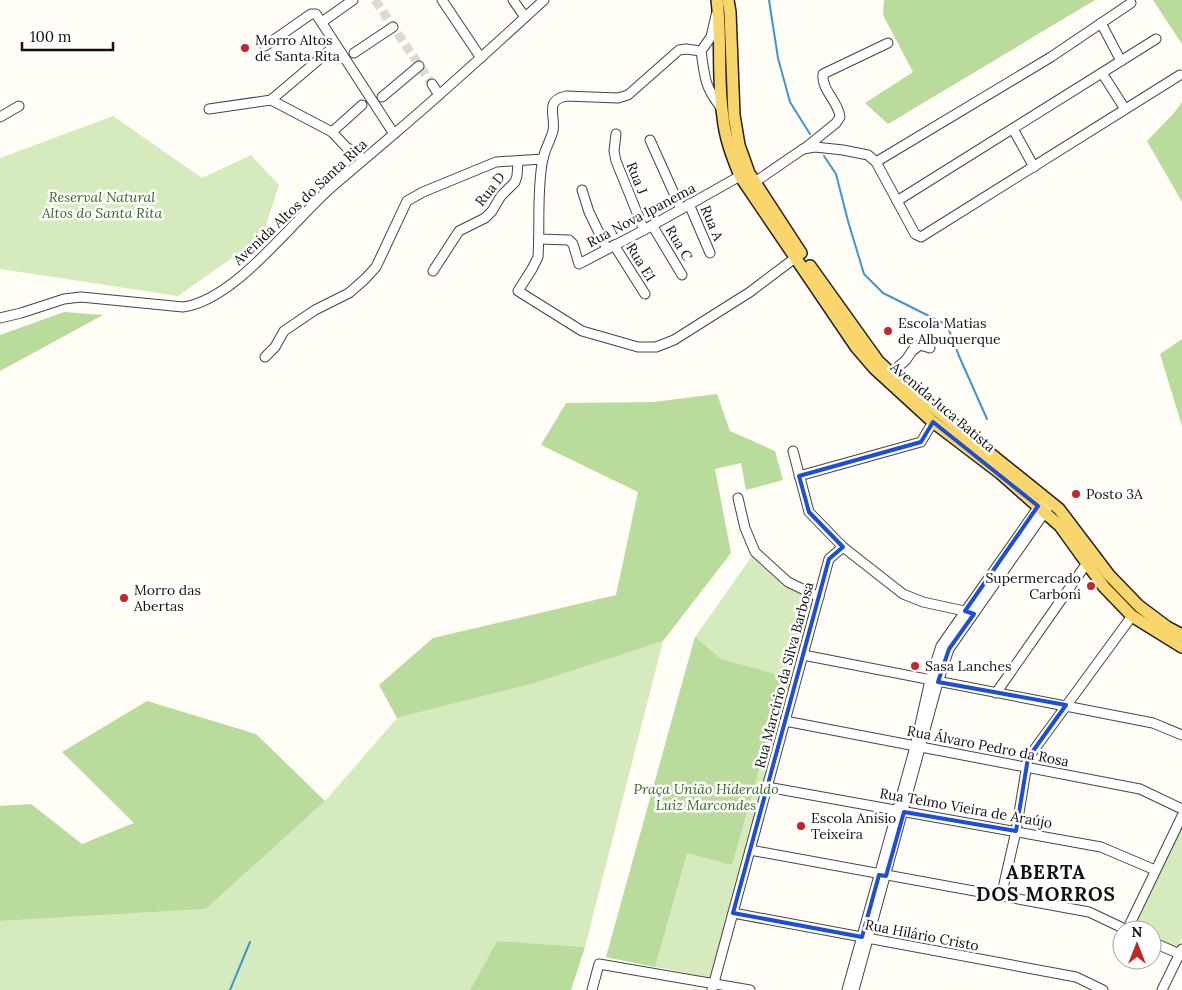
<svg xmlns="http://www.w3.org/2000/svg" width="1182" height="990" viewBox="0 0 1182 990" font-family="Lora,serif">
<style>
.green{fill:#d5ebbd}
.forest{fill:#b9dc9c}
.lines{fill:none;stroke-linecap:round;stroke-linejoin:round}
.stream{stroke:#3f96cf;stroke-width:2}
.minor-tunnel{stroke:#dbdad3;stroke-width:9;stroke-dasharray:9 4.5;stroke-linecap:butt}
.minor-casing{stroke:#444;stroke-width:11}
.major-casing{stroke:#222;stroke-width:14}
.minor{stroke:#fff;stroke-width:9}
.major{stroke:#f9d66b;stroke-width:11}
.marked{fill:none;stroke:#1d4ed8;stroke-width:4;stroke-linejoin:round}
.poi-dot{fill:#c4262e;stroke:#fff;stroke-width:2}
.labels{text-anchor:middle;dominant-baseline:central;stroke-width:5;stroke-linejoin:round;paint-order:stroke}
.poi-label{font-size:14px;fill:#111;stroke:#fff;text-anchor:start}
.street-label{font-size:14px;fill:#111;stroke:#fff}
.park-label{font-size:14px;font-style:italic;fill:#2f6b1f;stroke:#fff}
.district-label{font-size:19px;font-weight:bold;letter-spacing:1px;fill:#111;stroke:#fff}
</style>
<rect width="100%" height="100%" fill="#fffdf5"/>
<g class="green">
<polygon points="113,116 202,178 251,155 279,185 262,237 178,296 0,269 0,158"/>
<polygon points="752,556 783,585 815,602 711,978 606,957 695,637"/>
<polygon points="663,641 585,947 497,941 470,990 0,990 0,921 206,909 325,801 397,718 535,683"/>
<polygon points="1182,824 1182,938 1177,949 1152,938 1152,930 1136,930 1133,928"/>
</g>
<g class="forest">
<polygon points="884,0 1095,0 888,124 865,103 913,72 883,15"/>
<polygon points="1153,0 1182,0 1182,44"/>
<polygon points="1182,102 1182,202 1147,141 1174,113"/>
<polygon points="64,312 103,315 0,371 0,335"/>
<polygon points="1182,339 1182,426 1160,354"/>
<polygon points="717,394 730,431 775,451 783,480 746,490 741,463 715,469 731,553 663,641 535,683 397,718 379,685 433,638 616,595 638,492 541,445 566,403 654,402"/>
<polygon points="695,637 721,659 785,677 732,865 687,853 655,967 606,957"/>
<polygon points="147,701 256,734 325,801 206,909 0,921 0,806 31,804 82,844 134,823 62,752"/>
<polygon points="497,941 585,947 571,990 470,990"/>
</g>
<g class="lines">
<g class="stream">
<polyline points="769,0 778,58 790,102 810,134"/>
<polyline points="824,156 836,174 848,221 864,274 883,293 947,325 959,356 987,419"/>
<polyline points="230,990 250,942"/>
</g>
<polyline class="minor-tunnel" points="375,0 432,84"/>
<defs>
<g id="minor">
<polyline points="442,0 481,58"/>
<polyline points="513,0 525,17"/>
<path d="M 716,15 L 711,37 L 701,51 C 705,78 704,86 722,109"/>
<polyline points="322,22 353,0"/>
<polyline points="1101,23 1121,61"/>
<polyline points="265,46 311,14 316,14 394,134"/>
<path d="M 701,51 L 686,49 L 679,50 L 628,95 L 618,98 L 566,96 C 544,101 556,115 553,131 C 550,142 543,152 542,164 C 537,194 540,226 538,257 L 532,269 L 518,291 L 582,331 L 638,347 L 656,347 L 674,340 L 750,292 L 795,258"/>
<polyline points="354,53 393,27"/>
<polyline points="1102,73 1125,109"/>
<polyline points="432,84 439,95"/>
<polyline points="382,97 419,66"/>
<polyline points="271,100 336,45"/>
<polyline points="209,109 271,100 332,132 347,148 354,150 363,160"/>
<polyline points="0,117 19,106"/>
<polyline points="1013,129 1034,167"/>
<polyline points="332,132 362,105"/>
<polyline points="616,134 614,151 616,161 644,230"/>
<polyline points="650,140 681,209"/>
<path d="M 804,149 L 836,123 L 840,117 C 839,102 821,90 823,74 L 888,43"/>
<polyline points="876,162 1051,57 1131,3"/>
<polyline points="755,182 803,149 815,147 843,150 868,155 876,162 915,234 921,237 1180,75"/>
<polyline points="582,190 589,212 607,249"/>
<polyline points="897,201 1156,39"/>
<polyline points="689,204 710,253"/>
<polyline points="652,225 682,275"/>
<polyline points="539,239 569,240 573,244 579,264 644,230 740,176"/>
<polyline points="614,245 645,294"/>
<polyline points="433,271 459,231 485,218 492,211 501,196 515,182 517,176 518,161"/>
<path d="M 0,318 L 21,313 L 64,299 L 81,297 L 183,307 C 236,300 294,219 334,185 C 354,168 374,151 394,134 C 445,91 495,45 544,0"/>
<polyline points="265,357 275,347 284,331 315,310 349,293 365,279 376,267 407,201 423,192 496,162 543,159"/>
<polyline points="894,376 899,366 906,360 912,351 920,345 930,348"/>
<polyline points="793,451 809,512 843,547 903,594 923,602 969,612"/>
<polyline points="799,476 921,442 933,422"/>
<polyline points="738,498 745,528 755,552 788,582 819,597"/>
<polyline points="803,655 1153,723 1182,735"/>
<polyline points="996,693 1087,563"/>
<polyline points="785,721 1140,789 1182,809"/>
<polyline points="767,787 1101,847 1155,870"/>
<polyline points="750,850 1089,912 1127,930"/>
<polyline points="1001,897 1016,831 1028,758 1132,616"/>
<polyline points="733,913 1076,977 1103,990"/>
<polyline points="1127,930 1182,816"/>
<polyline points="1152,942 1182,955"/>
<polyline points="592,990 599,964 750,990"/>
<polyline points="712,990 829,559 843,547"/>
<polyline points="847,990 915,747 930,680 941,646 1042,502"/>
<polyline points="854,990 938,682 949,649 1047,509"/>
<polyline points="1162,990 1182,949"/>
</g>
<g id="major">
<path d="M 717,0 C 722,39 717,78 723,117 C 725,138 732,156 740,176 L 856,347 L 874,368 L 933,422 L 1000,473 L 1060,526 L 1104,587 L 1132,616 L 1182,647"/>
<polyline points="728,0 730,12 734,115 739,145 749,173 801,253"/>
<polyline points="810,266 878,361 894,376 1059,509 1109,575 1139,606 1167,627 1182,635"/>
</g>
</defs>
<use href="#minor" class="minor-casing"/>
<use href="#major" class="major-casing"/>
<use href="#minor" class="minor"/>
<use href="#major" class="major"/>
</g>
<path class="marked" d="M 933,422 L 1038,506 L 965,611 L 974,614 L 949,649 L 938,682 L 1066,705 L 1028,758 L 1016,831 L 904,812 L 886,876 L 879,875 L 862,937 L 733,913 L 829,559 L 843,547 L 809,512 L 799,476 L 921,442 Z"/>
<g class="poi-dot">
<circle cx="245" cy="48" r="5"/>
<circle cx="888" cy="331" r="5"/>
<circle cx="1076" cy="494" r="5"/>
<circle cx="1091" cy="586" r="5"/>
<circle cx="124" cy="598" r="5"/>
<circle cx="915" cy="666" r="5"/>
<circle cx="801" cy="826" r="5"/>
</g>
<g class="labels">
<g class="poi-label">
<text x="255" y="40">Morro Altos<tspan x="255" dy="16">de Santa Rita</tspan></text>
<text x="898" y="323">Escola Matias<tspan x="898" dy="16">de Albuquerque</tspan></text>
<text x="1086" y="494">Posto 3A</text>
<text x="1081" y="578" text-anchor="end">Supermercado<tspan x="1081" dy="16">Carboni</tspan></text>
<text x="134" y="590">Morro das<tspan x="134" dy="16">Abertas</tspan></text>
<text x="925" y="666">Sasa Lanches</text>
<text x="811" y="818">Escola Anísio<tspan x="811" dy="16">Teixeira</tspan></text>
</g>
<g class="street-label">
<text transform="translate(637 178) rotate(68)">Rua J</text>
<text transform="translate(490 189) rotate(-52)">Rua D</text>
<text transform="translate(300 202) rotate(-43)">Avenida Altos do Santa Rita</text>
<text transform="translate(641 215) rotate(-28)">Rua Nova Ipanema</text>
<text transform="translate(712 223) rotate(67)">Rua A</text>
<text transform="translate(679 243) rotate(59)">Rua C</text>
<text transform="translate(641 262) rotate(58)">Rua E1</text>
<text transform="translate(943 407) rotate(40)">Avenida Juca Batista</text>
<text transform="translate(784 675) rotate(-75)">Rua Marcírio da Silva Barbosa</text>
<text transform="translate(988 746) rotate(11)">Rua Álvaro Pedro da Rosa</text>
<text transform="translate(966 808) rotate(10)">Rua Telmo Vieira de Araújo</text>
<text transform="translate(922 935) rotate(11)">Rua Hilário Cristo</text>
</g>
<g class="park-label">
<text x="102" y="197">Reserval Natural<tspan x="102" dy="16">Altos do Santa Rita</tspan></text>
<text x="706" y="789">Praça União Hideraldo<tspan x="706" dy="16">Luiz Marcondes</tspan></text>
</g>
<g class="district-label">
<text x="1046" y="872">ABERTA<tspan x="1046" dy="22">DOS MORROS</tspan></text>
</g>
</g>
<g transform="translate(1137 945)"><circle r="24" fill="#ffffff" stroke="#a0a0a0"/>
<path d="M0-4L9 19L0 12L-9 19Z" fill="#c4262e"/>
<text y="-8" font-size="14" font-weight="bold" text-anchor="middle" fill="#111111">N</text>
</g>
<path d="M22 42v8h91v-8" fill="none" stroke="#111111" stroke-width="2.5"/>
<text x="30" y="42" font-size="15" fill="#111111" stroke="#ffffff" stroke-width="4" paint-order="stroke">100 m</text>
</svg>
